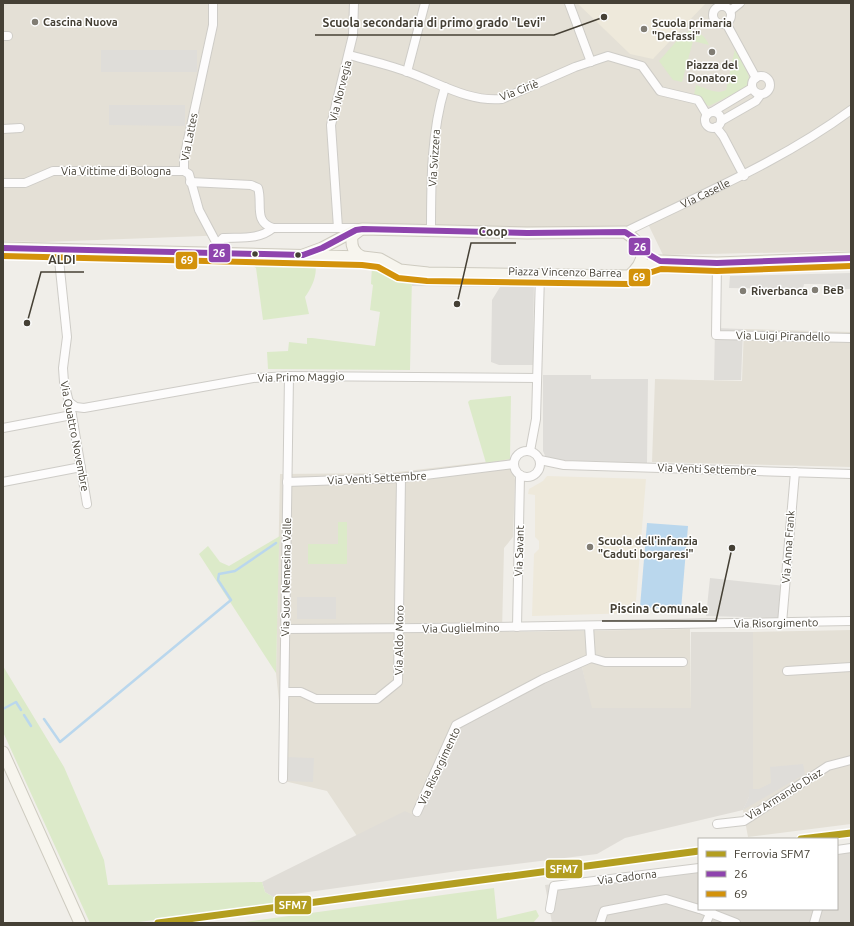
<svg xmlns="http://www.w3.org/2000/svg" width="854" height="926" viewBox="0 0 854 926" font-family="Ubuntu,sans-serif">
<style>
.residential{fill:#e4e0d6}
.industrial{fill:#e0ddd7}
.education{fill:#eee9db}
.green{fill:#dceac9}
.parking{fill:#dfddd9}
.water{fill:#bad7ed}
.lines{fill:none;stroke-linecap:round;stroke-linejoin:round}
.stream{stroke:#bad7ed;stroke-width:2.5}
.street-casing{stroke:#ceccc7;stroke-width:10}
.secondary-casing{stroke:#cecbc0;stroke-width:13}
.street{stroke:#fdfcfc;stroke-width:8}
.secondary{stroke:#f7f5ee;stroke-width:11}
.bus-1-casing{stroke:#fff;stroke-width:9}
.bus-2-casing{stroke:#fff;stroke-width:9}
.bus-1{stroke:#8e44ad;stroke-width:6}
.bus-2{stroke:#d3920b;stroke-width:6}
.rail-1-casing{stroke:#fff;stroke-width:10}
.rail-1{stroke:#b39e20;stroke-width:7}
.poi-dot{fill:#817d74;stroke:#fff;stroke-width:1.5}
.bus-dot{fill:#454035;stroke:#fff;stroke-width:1.5}
.labels{text-anchor:middle;dominant-baseline:central;stroke-width:3;stroke-linejoin:round;paint-order:stroke}
.poi-label{font-size:11px;font-weight:bold;fill:#454035;stroke:#fff;text-anchor:start}
.street-label{font-size:11px;fill:#454035;stroke:#fff}
.leader{fill:none;stroke:#454035;stroke-width:1.5}
.callout-dot{fill:#454035;stroke:#fff;stroke-width:1.5}
.callout-label{font-size:12px;text-anchor:middle;font-weight:bold;fill:#454035;stroke:#fff;stroke-width:3;stroke-linejoin:round;paint-order:stroke}
.line-badge{stroke:#fff;stroke-width:1.5}
.badge-label{font-size:11px;text-anchor:middle;font-weight:bold;fill:#fff}
</style>
<rect width="100%" height="100%" fill="#f0eee9"/>
<g class="residential">
<polygon points="3,3 851,3 851,251 663,255 649,226 416,228 44,242 3,241"/>
<polygon points="744,329 851,332 851,467 652,462 655,379 742,381"/>
<polygon points="510,459 515,480 513,537 504,548 502,632 690,629 691,708 591,708 582,667 445,750 417,817 357,836 327,791 284,781 285,757 276,673 280,474 389,473"/>
<polygon points="851,630 851,824 748,837 743,810 749,797 749,789 753,789 753,632"/>
</g>
<g class="industrial">
<polygon points="691,632 753,632 753,789 749,789 749,797 743,810 625,838 597,854 458,871 273,897 265,892 262,882 405,811 417,817 459,726 569,668 582,667 592,708 691,708"/>
<polygon points="851,846 851,923 552,923 545,885 699,865 699,909 837,909 837,848"/>
</g>
<g class="education">
<polygon points="577,3 706,3 653,59 630,54"/>
<polygon points="547,476 646,479 635,613 532,616 534,554 539,549 539,541 535,537 535,495 528,494 529,489 543,481"/>
</g>
<g class="green">
<path d="M 691,30 C 700,32 705,36 709,45 L 693,41 L 682,82 L 673,80 L 659,61 L 681,36 Z"/>
<path d="M 735,49 C 740,59 752,74 749,86 L 709,106 C 703,104 701,97 694,95 L 696,85 C 705,88 717,95 726,90 Z"/>
<path d="M 249,259 L 315,262 C 318,275 312,287 305,297 L 309,314 L 263,320 L 256,268 L 248,263 Z"/>
<polygon points="372,265 383,267 397,276 412,276 410,370 268,369 267,352 288,351 289,342 307,344 307,338 312,338 375,346 380,312 370,310 373,285 371,284"/>
<polygon points="511,396 510,459 486,463 468,402 470,400"/>
<polygon points="338,522 347,522 347,564 308,564 308,544 338,544"/>
<polygon points="280,536 279,545 276,673 199,554 208,546 220,562 229,566"/>
<polygon points="3,666 64,767 104,860 108,885 262,882 265,892 273,897 276,904 131,923 90,923 3,732"/>
<polygon points="494,888 497,919 536,910 539,916 533,923 237,923"/>
</g>
<g class="parking">
<rect x="101" y="50" width="96" height="22"/>
<polygon points="109,105 185,105 185,126 109,125"/>
<polygon points="851,273 851,289 825,289 824,284 804,284 803,289 729,288 730,276"/>
<polygon points="412,276 534,278 533,365 499,365 491,362 492,300 500,287 412,286"/>
<polygon points="715,328 743,329 741,380 714,380"/>
<polygon points="543,375 591,375 591,379 648,379 647,463 550,460 546,458 543,451"/>
<polygon points="710,578 785,586 783,618 706,616"/>
<rect x="297" y="597" width="39" height="22"/>
<polygon points="285,757 314,758 313,782 284,781"/>
<polygon points="803,764 805,774 743,810 749,797 749,789 759,789 771,783 770,767"/>
</g>
<polygon class="water" points="647,523 688,526 681,610 640,607"/>
<g class="lines">
<g class="stream">
<polyline points="3,709 16,702 21,710"/>
<polyline points="24,715 31,726"/>
<polyline points="44,719 60,742 231,600 218,580 219,574 235,571 276,543"/>
</g>
<defs>
<g id="street">
<polyline points="569,3 591,62"/>
<circle cx="722" cy="15" r="9"/>
<polyline points="730,11 740,3"/>
<polyline points="726,23 756,78"/>
<polyline points="3,36 8,36"/>
<path d="M 349,55 C 368,60 389,65 408,72 C 439,83 468,102 502,99 L 575,67 L 608,56 L 642,66 L 660,91 L 698,100 L 707,115"/>
<polyline points="407,72 425,3"/>
<circle cx="761" cy="85" r="9"/>
<polyline points="712,112 752,88"/>
<circle cx="713" cy="120" r="8"/>
<polyline points="721,121 756,101 761,94"/>
<polyline points="716,127 723,136 744,176"/>
<polyline points="3,129 20,128"/>
<polyline points="184,171 184,158 213,25 213,3"/>
<polyline points="184,171 189,174 199,210 217,244 218,253"/>
<path d="M 190,182 L 251,185 L 258,188 C 263,203 253,222 273,228 L 358,228"/>
<polyline points="3,183 25,183 53,171 184,171"/>
<polyline points="338,228 331,125 353,35 354,3"/>
<path d="M 431,230 C 431,183 431,132 445,87"/>
<path id="s1" d="M 625,232 C 702,194 782,161 851,110"/>
<path d="M 217,244 L 223,238 C 241,237 259,240 273,228"/>
<polyline points="58,250 67,337 63,368 64,382 72,415 87,504"/>
<polyline points="717,263 716,335 851,338"/>
<polyline points="69,402 76,407 84,408 253,378 289,376 537,378"/>
<polyline points="3,428 72,415"/>
<circle cx="527" cy="464" r="13"/>
<polyline points="530,451 536,419 540,275"/>
<polyline points="540,460 564,465 851,474"/>
<polyline points="3,482 81,467"/>
<polyline points="287,482 401,478 514,464"/>
<polyline points="782,623 795,472"/>
<polyline points="517,627 520,475"/>
<polyline points="286,629 428,628 851,621"/>
<polyline points="591,658 605,662 683,662"/>
<polyline points="787,671 851,667"/>
<polyline points="285,692 301,692 316,699 377,699 398,682 401,478"/>
<polyline points="283,779 289,376"/>
<polyline points="417,812 456,725 543,679 591,658 589,626"/>
<polyline points="717,824 744,821 828,766 851,760"/>
<polyline points="837,850 851,848"/>
<polyline points="550,909 554,886 699,868"/>
<polyline points="700,909 736,923"/>
<polyline points="600,923 604,911 666,899 699,909"/>
<polyline points="706,923 712,909"/>
<polyline points="814,923 818,909"/>
</g>
<g id="secondary">
<path d="M 360,230 L 352,236 C 351,246 353,252 362,257"/>
<path d="M 3,248 L 363,257 L 380,259 L 400,270 L 428,273 L 629,276 C 648,259 646,246 625,232 L 527,233 L 363,229 L 356,230 L 322,248 L 303,255"/>
<polyline points="639,268 660,261 717,263 851,258"/>
<polyline points="3,752 80,923"/>
</g>
</defs>
<use href="#street" class="street-casing"/>
<use href="#secondary" class="secondary-casing"/>
<use href="#street" class="street"/>
<use href="#secondary" class="secondary"/>
<defs>
<polyline id="bus-1" points="3,248 303,255 322,248 356,230 363,229 527,233 625,232 637,240 641,250 660,261 717,263 851,258"/>
<polyline id="bus-2" points="3,256 362,265 378,267 398,278 427,281 629,284 643,275 661,269 717,271 851,266"/>
</defs>
<use href="#bus-1" class="bus-1-casing"/>
<use href="#bus-2" class="bus-2-casing"/>
<use href="#bus-1" class="bus-1"/>
<use href="#bus-2" class="bus-2"/>
<defs>
<g id="rail-1">
<polyline points="801,839 851,833"/>
<polyline points="158,923 699,851"/>
</g>
</defs>
<use href="#rail-1" class="rail-1-casing"/>
<use href="#rail-1" class="rail-1"/>
</g>
<g class="poi-dot">
<circle cx="35" cy="22" r="4"/>
<circle cx="644" cy="29" r="4"/>
<circle cx="712" cy="52" r="4"/>
<circle cx="815" cy="290" r="4"/>
<circle cx="743" cy="291" r="4"/>
<circle cx="590" cy="547" r="4"/>
</g>
<g class="bus-dot">
<circle cx="255" cy="254" r="3.5"/>
<circle cx="298" cy="255" r="3.5"/>
</g>
<g class="labels">
<g class="poi-label">
<text x="43" y="22">Cascina Nuova</text>
<text x="652" y="23">Scuola primaria<tspan x="652" dy="13">"Defassi"</tspan></text>
<text x="712" y="65" text-anchor="middle">Piazza del<tspan x="712" dy="13">Donatore</tspan></text>
<text x="823" y="290">BeB</text>
<text x="751" y="291">Riverbanca</text>
<text x="598" y="541">Scuola dell'infanzia<tspan x="598" dy="13">"Caduti borgaresi"</tspan></text>
</g>
<g class="street-label">
<text transform="translate(519 90) rotate(-21)">Via Ciriè</text>
<text transform="translate(340 91) rotate(-76)">Via Norvegia</text>
<text transform="translate(189 137) rotate(-79)">Via Lattes</text>
<text transform="translate(434 158) rotate(-86)">Via Svizzera</text>
<text x="116" y="171">Via Vittime di Bologna</text>
<text stroke="none"><textPath href="#s1" startOffset="89">Via Caselle</textPath></text>
<text transform="translate(565 272) rotate(1)">Piazza Vincenzo Barrea</text>
<text transform="translate(783 336) rotate(1)">Via Luigi Pirandello</text>
<text transform="translate(301 377) rotate(-1)">Via Primo Maggio</text>
<text transform="translate(75 436) rotate(79)">Via Quattro Novembre</text>
<text transform="translate(707 469) rotate(2)">Via Venti Settembre</text>
<text transform="translate(377 478) rotate(-3)">Via Venti Settembre</text>
<text transform="translate(788 547) rotate(-86)">Via Anna Frank</text>
<text transform="translate(519 551) rotate(-88)">Via Savant</text>
<text transform="translate(286 577) rotate(-89)">Via Suor Nemesina Valle</text>
<text transform="translate(776 623) rotate(-1)">Via Risorgimento</text>
<text transform="translate(461 628) rotate(-1)">Via Guglielmino</text>
<text transform="translate(399 640) rotate(-89)">Via Aldo Moro</text>
<text transform="translate(439 766) rotate(-65)">Via Risorgimento</text>
<text transform="translate(784 794) rotate(-32)">Via Armando Diaz</text>
<text transform="translate(627 877) rotate(-7)">Via Cadorna</text>
</g>
</g>
<path class="leader" d="M604 17L554 35H315M457 304L471 243H516M27 323L41 272H84M732 548L716 621H602"/>
<g class="callout-dot">
<circle cx="604" cy="17" r="4"/>
<circle cx="457" cy="304" r="4"/>
<circle cx="27" cy="323" r="4"/>
<circle cx="732" cy="548" r="4"/>
</g>
<g class="callout-label">
<text x="434" y="27">Scuola secondaria di primo grado "Levi"</text>
<text x="493" y="236">Coop</text>
<text x="62" y="264">ALDI</text>
<text x="659" y="613">Piscina Comunale</text>
</g>
<g class="line-badge">
<rect x="628" y="237" width="23" height="19" rx="4" fill="#8e44ad"/>
<rect x="208" y="243" width="23" height="20" rx="4" fill="#8e44ad"/>
<rect x="175" y="251" width="23" height="19" rx="4" fill="#d3920b"/>
<rect x="628" y="268" width="23" height="19" rx="4" fill="#d3920b"/>
<rect x="545" y="859" width="38" height="20" rx="4" fill="#b39e20"/>
<rect x="274" y="895" width="38" height="20" rx="4" fill="#b39e20"/>
</g>
<g class="badge-label">
<text x="640" y="251">26</text>
<text x="219" y="257">26</text>
<text x="187" y="264">69</text>
<text x="639" y="281">69</text>
<text x="564" y="873">SFM7</text>
<text x="293" y="909">SFM7</text>
</g>
<rect width="854" height="926" fill="none" stroke="#454035" stroke-width="8"/>
<rect x="698" y="838" width="140" height="72" fill="#ffffff" stroke="#b5b3ae"/>
<rect x="706" y="851" width="20" height="6" fill="#b39e20" stroke="#b5b3ae"/>
<text x="734" y="858" font-size="12" fill="#454035">Ferrovia SFM7</text>
<rect x="706" y="871" width="20" height="6" fill="#8e44ad" stroke="#b5b3ae"/>
<text x="734" y="878" font-size="12" fill="#454035">26</text>
<rect x="706" y="891" width="20" height="6" fill="#d3920b" stroke="#b5b3ae"/>
<text x="734" y="898" font-size="12" fill="#454035">69</text>
</svg>
